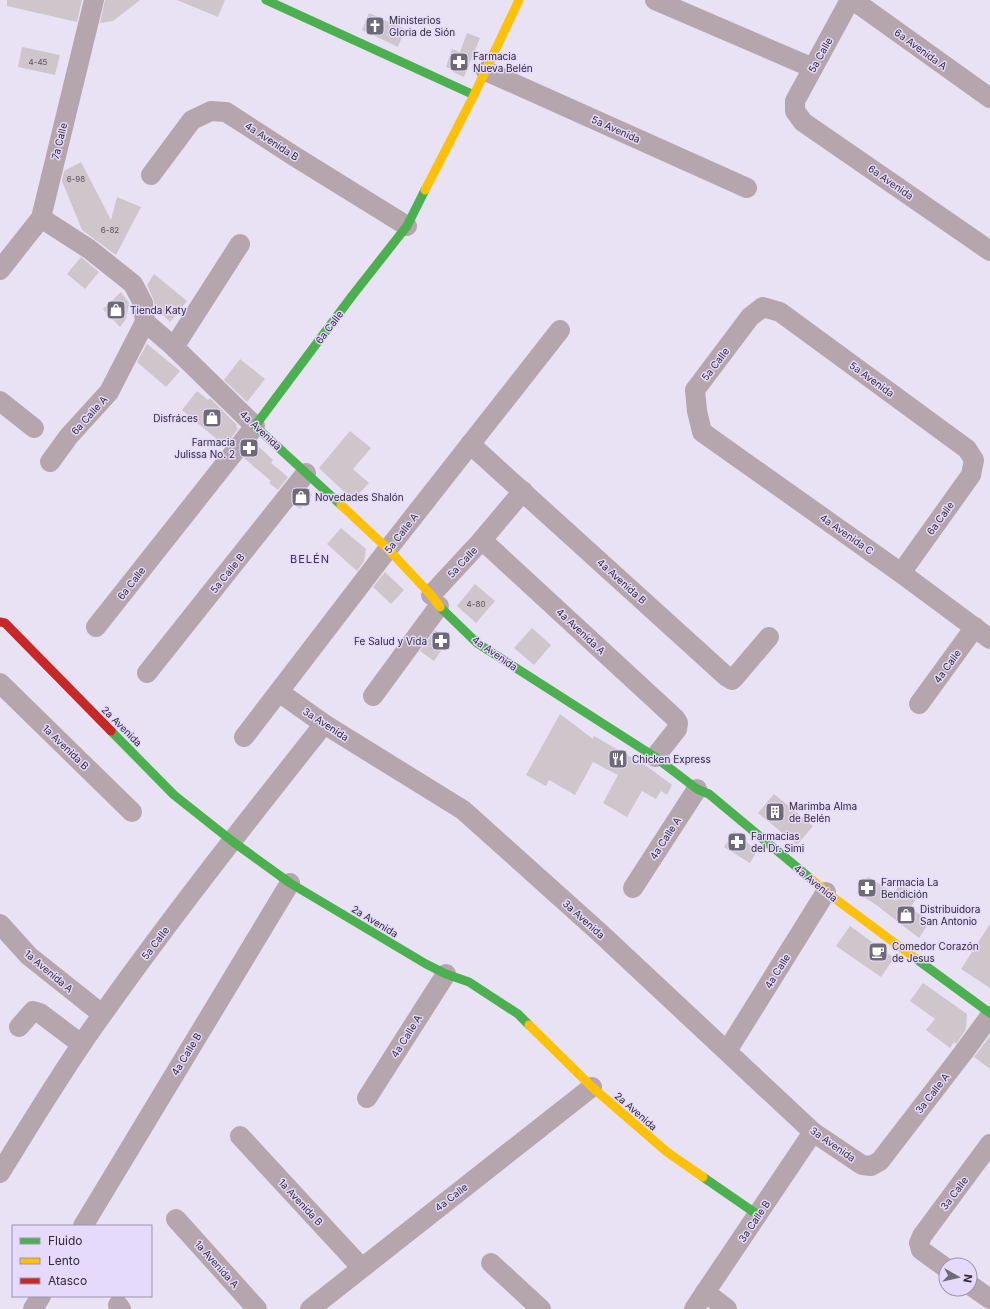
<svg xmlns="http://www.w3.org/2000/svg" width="990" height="1309" viewBox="0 0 990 1309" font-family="Inter,sans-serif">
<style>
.building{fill:#cfc6cb}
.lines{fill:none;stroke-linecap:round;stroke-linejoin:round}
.street{stroke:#b5a5ad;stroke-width:20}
.fast{stroke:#4caf50;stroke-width:9}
.slow{stroke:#ffc107;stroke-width:9}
.jam{stroke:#c62828;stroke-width:9}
.labels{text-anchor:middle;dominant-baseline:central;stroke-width:3;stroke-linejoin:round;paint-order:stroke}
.number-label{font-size:8px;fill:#56505a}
.poi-label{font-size:10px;fill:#2d2935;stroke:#e6dafc;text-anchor:start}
.street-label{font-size:10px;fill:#2d2935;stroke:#e6dafc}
.neighbourhood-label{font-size:11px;letter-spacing:1px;fill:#3b314b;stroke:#e6dafc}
</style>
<rect width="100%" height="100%" fill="#e8e2f4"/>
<g class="building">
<polygon points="7,0 82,0 77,22 7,6"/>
<polygon points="105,0 140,0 113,21 100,23"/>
<polygon points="177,0 225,0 218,17"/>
<polygon points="369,13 405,29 398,47 362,30"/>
<polygon points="467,33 480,38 464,77 453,72 453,70 446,67 452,49 460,52"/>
<polygon points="22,47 60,55 55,75 18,67"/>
<polygon points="81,162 111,220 117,197 141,207 116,255 82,230 62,181 64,171"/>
<polygon points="81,257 99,272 85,289 67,274"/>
<polygon points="154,274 187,301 170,322 155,307 153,298 147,285"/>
<polygon points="121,292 129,303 126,319 120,327 103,309"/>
<polygon points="147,344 180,371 166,387 137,362"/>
<polygon points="240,359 265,379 247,402 224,380"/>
<polygon points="197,391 208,400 210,398 236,424 237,428 238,429 225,446 182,410"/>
<polygon points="350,431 371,448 353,469 369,483 353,500 319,468"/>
<polygon points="256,444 273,460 271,463 288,477 278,490 269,483 271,481 244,458"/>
<polygon points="307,491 312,495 300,509 295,505"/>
<polygon points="341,528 366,549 364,561 357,571 327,544"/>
<polygon points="385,572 404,590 391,604 373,587"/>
<polygon points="475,584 495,601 476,623 457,606"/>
<polygon points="532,628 551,645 534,665 514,648"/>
<polygon points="435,630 449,639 434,661 420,651"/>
<polygon points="560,714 593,739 594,736 648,767 672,785 667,795 661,791 656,799 642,791 627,817 603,803 618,775 593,762 575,795 549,780 546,786 526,775"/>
<polygon points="774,794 813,826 797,845 758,813"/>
<polygon points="734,831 757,851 750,863 724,847"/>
<polygon points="868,877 894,893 900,884 918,896 910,908 930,921 919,938 875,904 857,893"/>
<polygon points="990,924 990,988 961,969"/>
<polygon points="850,926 894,958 881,977 836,946"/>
<polygon points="923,983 967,1014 966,1029 956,1044 954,1042 950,1048 926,1030 935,1019 910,1001"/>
<polygon points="990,1036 990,1069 974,1057"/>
</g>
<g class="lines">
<g class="street">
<polyline points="655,0 813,68"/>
<polyline points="850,0 795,101 795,111 803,122 990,251"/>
<polyline points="853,0 990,98"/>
<polyline points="486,71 747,188"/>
<polyline points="151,175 192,120 211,111 226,112 294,156 407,226"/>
<polyline points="41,218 89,249 133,284 143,303 145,322 174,347 255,426 96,627"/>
<polyline points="0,270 41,218 94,0"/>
<polyline points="174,347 240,244"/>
<polyline points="0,401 34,428"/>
<polyline points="470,444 727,677 732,680 735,677 769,637"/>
<polyline points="50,462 69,436 109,392 145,322"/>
<polyline points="482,540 675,718 678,723 677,729 655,757"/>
<polyline points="901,573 971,475 974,460 967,449 780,312 763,307 750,317 695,390 697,411 702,432 901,573 990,639"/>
<polyline points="431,595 482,540 523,491"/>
<polyline points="147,673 306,473"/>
<polyline points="0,683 132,812"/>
<polyline points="279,692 324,724 463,810 599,932 813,1132 862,1165 871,1166 880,1161 963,1053 990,1016"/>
<polyline points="373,696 439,606"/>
<polyline points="919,704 975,627"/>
<polyline points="244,737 388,549 560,330"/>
<polyline points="633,888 697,789"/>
<polyline points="0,924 29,956 102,1014"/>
<polyline points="19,1027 33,1011 40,1013 81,1044"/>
<polyline points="727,1051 826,892"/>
<polyline points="367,1098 446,974"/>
<polyline points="240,1136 361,1267"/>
<path d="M 0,1173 C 33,1120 65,1066 102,1015 C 172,916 248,820 324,724"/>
<polyline points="176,1219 257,1309"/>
<polyline points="83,1226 290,883"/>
<polyline points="491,1263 541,1309"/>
<polyline points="946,1268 921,1250 919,1243 922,1236 990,1144"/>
<polyline points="970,1285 990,1299"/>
<polyline points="705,1292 727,1309"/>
<polyline points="118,1305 121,1309"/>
<polyline points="33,1309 41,1296"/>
<polyline points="310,1309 592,1087"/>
<polyline points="694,1309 813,1132"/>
</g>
<g class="fast">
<polyline points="266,0 474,95"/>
<polyline points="341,505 255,426 352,296 407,226 425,190"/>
<polyline points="440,607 477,643 655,757 697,789 709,794 811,879"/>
<polyline points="111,731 174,795 232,841 290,883 426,964 446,974 469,982 518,1014 529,1025"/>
<polyline points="915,958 990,1013"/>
<polyline points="703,1177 758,1215"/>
</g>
<g class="slow">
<polyline points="425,190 474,95 519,0"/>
<polyline points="341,505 388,549 431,595 440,607"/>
<polyline points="811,879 826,892 915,958"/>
<polyline points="529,1025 592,1087 667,1152 703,1177"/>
</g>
<polyline class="jam" points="0,622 5,623 111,731"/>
</g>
<defs>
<symbol id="church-square" viewBox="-11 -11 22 22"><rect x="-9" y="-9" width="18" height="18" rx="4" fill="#6e6a78" stroke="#e6dafc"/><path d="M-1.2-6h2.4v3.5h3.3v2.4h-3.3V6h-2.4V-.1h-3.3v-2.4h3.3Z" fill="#fff"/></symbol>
<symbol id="pharmacy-square" viewBox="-11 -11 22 22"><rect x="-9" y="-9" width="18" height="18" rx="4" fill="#6e6a78" stroke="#e6dafc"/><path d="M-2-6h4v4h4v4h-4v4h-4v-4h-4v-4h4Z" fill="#fff"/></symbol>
<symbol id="shop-square" viewBox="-11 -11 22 22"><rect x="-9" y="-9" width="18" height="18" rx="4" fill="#6e6a78" stroke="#e6dafc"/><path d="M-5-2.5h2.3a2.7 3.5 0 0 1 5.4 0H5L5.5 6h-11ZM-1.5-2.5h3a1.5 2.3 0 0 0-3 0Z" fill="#fff"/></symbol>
<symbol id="restaurant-square" viewBox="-11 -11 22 22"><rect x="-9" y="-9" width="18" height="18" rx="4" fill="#6e6a78" stroke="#e6dafc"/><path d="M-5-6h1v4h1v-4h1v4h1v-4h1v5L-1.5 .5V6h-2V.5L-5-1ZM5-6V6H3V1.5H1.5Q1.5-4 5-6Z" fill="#fff"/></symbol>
<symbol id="building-square" viewBox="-11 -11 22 22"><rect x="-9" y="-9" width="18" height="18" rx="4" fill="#6e6a78" stroke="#e6dafc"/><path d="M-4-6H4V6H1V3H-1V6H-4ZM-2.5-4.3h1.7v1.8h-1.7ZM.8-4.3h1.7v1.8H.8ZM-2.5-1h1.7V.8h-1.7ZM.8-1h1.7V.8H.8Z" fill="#fff"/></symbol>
<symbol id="cafe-square" viewBox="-11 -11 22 22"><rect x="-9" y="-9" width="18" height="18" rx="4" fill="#6e6a78" stroke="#e6dafc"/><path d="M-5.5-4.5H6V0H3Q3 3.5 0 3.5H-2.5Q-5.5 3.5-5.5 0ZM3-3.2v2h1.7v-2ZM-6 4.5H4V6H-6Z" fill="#fff"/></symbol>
</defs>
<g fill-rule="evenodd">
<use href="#church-square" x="364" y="15" width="22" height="22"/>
<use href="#pharmacy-square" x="448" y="51" width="22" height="22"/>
<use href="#shop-square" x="105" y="299" width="22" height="22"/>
<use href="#shop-square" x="201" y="407" width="22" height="22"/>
<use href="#pharmacy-square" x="238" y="437" width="22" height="22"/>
<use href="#shop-square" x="290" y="486" width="22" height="22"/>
<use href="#pharmacy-square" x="430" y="630" width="22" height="22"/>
<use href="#restaurant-square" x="607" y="748" width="22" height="22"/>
<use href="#building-square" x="764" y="801" width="22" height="22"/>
<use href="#pharmacy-square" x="726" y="831" width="22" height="22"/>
<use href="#pharmacy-square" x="856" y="877" width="22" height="22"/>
<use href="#shop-square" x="895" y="904" width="22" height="22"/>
<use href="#cafe-square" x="867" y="941" width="22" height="22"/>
</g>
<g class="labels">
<g class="number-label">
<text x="38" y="62">4-45</text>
<text x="76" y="179">6-98</text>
<text x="110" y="230">6-82</text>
<text x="476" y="604">4-80</text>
</g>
<g class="poi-label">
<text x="389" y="20">Ministerios<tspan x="389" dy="12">Gloria de Sión</tspan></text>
<text x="473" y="56">Farmacia<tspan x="473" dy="12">Nueva Belén</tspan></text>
<text x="130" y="310">Tienda Katy</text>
<text x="198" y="418" text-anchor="end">Disfráces</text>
<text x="235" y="442" text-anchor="end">Farmacia<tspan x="235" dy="12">Julissa No. 2</tspan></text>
<text x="315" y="497">Novedades Shalón</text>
<text x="427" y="641" text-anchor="end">Fe Salud y Vida</text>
<text x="632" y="759">Chicken Express</text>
<text x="789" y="806">Marimba Alma<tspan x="789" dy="12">de Belén</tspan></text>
<text x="751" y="836">Farmacias<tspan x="751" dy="12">del Dr. Simi</tspan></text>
<text x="881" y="882">Farmacia La<tspan x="881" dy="12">Bendición</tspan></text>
<text x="920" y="909">Distribuidora<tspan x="920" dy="12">San Antonio</tspan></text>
<text x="892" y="946">Comedor Corazón<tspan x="892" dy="12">de Jesus</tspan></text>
</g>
<g class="street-label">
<text transform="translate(921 49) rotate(36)">6a Avenida A</text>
<text transform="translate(820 55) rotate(-61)">5a Calle</text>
<text transform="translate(616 129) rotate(24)">5a Avenida</text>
<text transform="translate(59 141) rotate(-76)">7a Calle</text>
<text transform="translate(272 141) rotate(33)">4a Avenida B</text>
<text transform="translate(891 182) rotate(35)">6a Avenida</text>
<text transform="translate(329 327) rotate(-53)">6a Calle</text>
<text transform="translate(715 364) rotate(-53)">5a Calle</text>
<text transform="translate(872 379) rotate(36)">5a Avenida</text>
<text transform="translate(89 415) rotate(-48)">6a Calle A</text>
<text transform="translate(261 430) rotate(43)">4a Avenida</text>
<text transform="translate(940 518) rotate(-54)">6a Calle</text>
<text transform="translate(401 533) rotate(-52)">5a Calle A</text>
<text transform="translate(847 534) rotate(35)">4a Avenida C</text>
<text transform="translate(462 562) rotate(-47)">5a Calle</text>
<text transform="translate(227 573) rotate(-51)">5a Calle B</text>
<text transform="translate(622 581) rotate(42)">4a Avenida B</text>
<text transform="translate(131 583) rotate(-52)">6a Calle</text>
<text transform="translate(581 631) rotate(43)">4a Avenida A</text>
<text transform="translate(495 653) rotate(35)">4a Avenida</text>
<text transform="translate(947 666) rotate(-54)">4a Calle</text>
<text transform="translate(326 724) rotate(33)">3a Avenida</text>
<text transform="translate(122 726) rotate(45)">2a Avenida</text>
<text transform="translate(66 747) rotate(44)">1a Avenida B</text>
<text transform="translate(665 838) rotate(-57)">4a Calle A</text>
<text transform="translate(816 883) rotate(39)">4a Avenida</text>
<text transform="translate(584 919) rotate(42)">3a Avenida</text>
<text transform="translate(375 921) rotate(31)">2a Avenida</text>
<text transform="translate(155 943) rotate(-53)">5a Calle</text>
<text transform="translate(49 971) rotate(40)">1a Avenida A</text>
<text transform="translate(777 971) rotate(-58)">4a Calle</text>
<text transform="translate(406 1036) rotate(-58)">4a Calle A</text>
<text transform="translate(186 1054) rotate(-59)">4a Calle B</text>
<text transform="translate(932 1093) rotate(-52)">3a Calle A</text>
<text transform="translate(636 1111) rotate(41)">2a Avenida</text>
<text transform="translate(833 1144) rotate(35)">3a Avenida</text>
<text transform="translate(954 1193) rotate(-53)">3a Calle</text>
<text transform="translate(451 1197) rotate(-38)">4a Calle</text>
<text transform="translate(301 1202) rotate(47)">1a Avenida B</text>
<text transform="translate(754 1221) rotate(-56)">3a Calle B</text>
<text transform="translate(217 1264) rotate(48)">1a Avenida A</text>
</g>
<g class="neighbourhood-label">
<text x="310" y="559">BELÉN</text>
</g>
</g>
<rect x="12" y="1225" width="140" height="72" fill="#e6dafc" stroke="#9c93ac"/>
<rect x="20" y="1238" width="20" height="6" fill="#4caf50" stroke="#9c93ac"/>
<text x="48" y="1245" font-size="12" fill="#2d2935">Fluido</text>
<rect x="20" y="1258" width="20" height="6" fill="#ffc107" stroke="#9c93ac"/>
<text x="48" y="1265" font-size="12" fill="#2d2935">Lento</text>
<rect x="20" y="1278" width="20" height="6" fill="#c62828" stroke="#9c93ac"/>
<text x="48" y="1285" font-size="12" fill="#2d2935">Atasco</text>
<g transform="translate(958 1277) rotate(98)"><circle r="19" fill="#e6dafc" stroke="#9c93ac"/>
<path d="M0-3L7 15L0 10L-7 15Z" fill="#6e6a78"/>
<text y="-6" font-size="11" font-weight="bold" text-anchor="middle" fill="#2d2935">N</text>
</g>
</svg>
